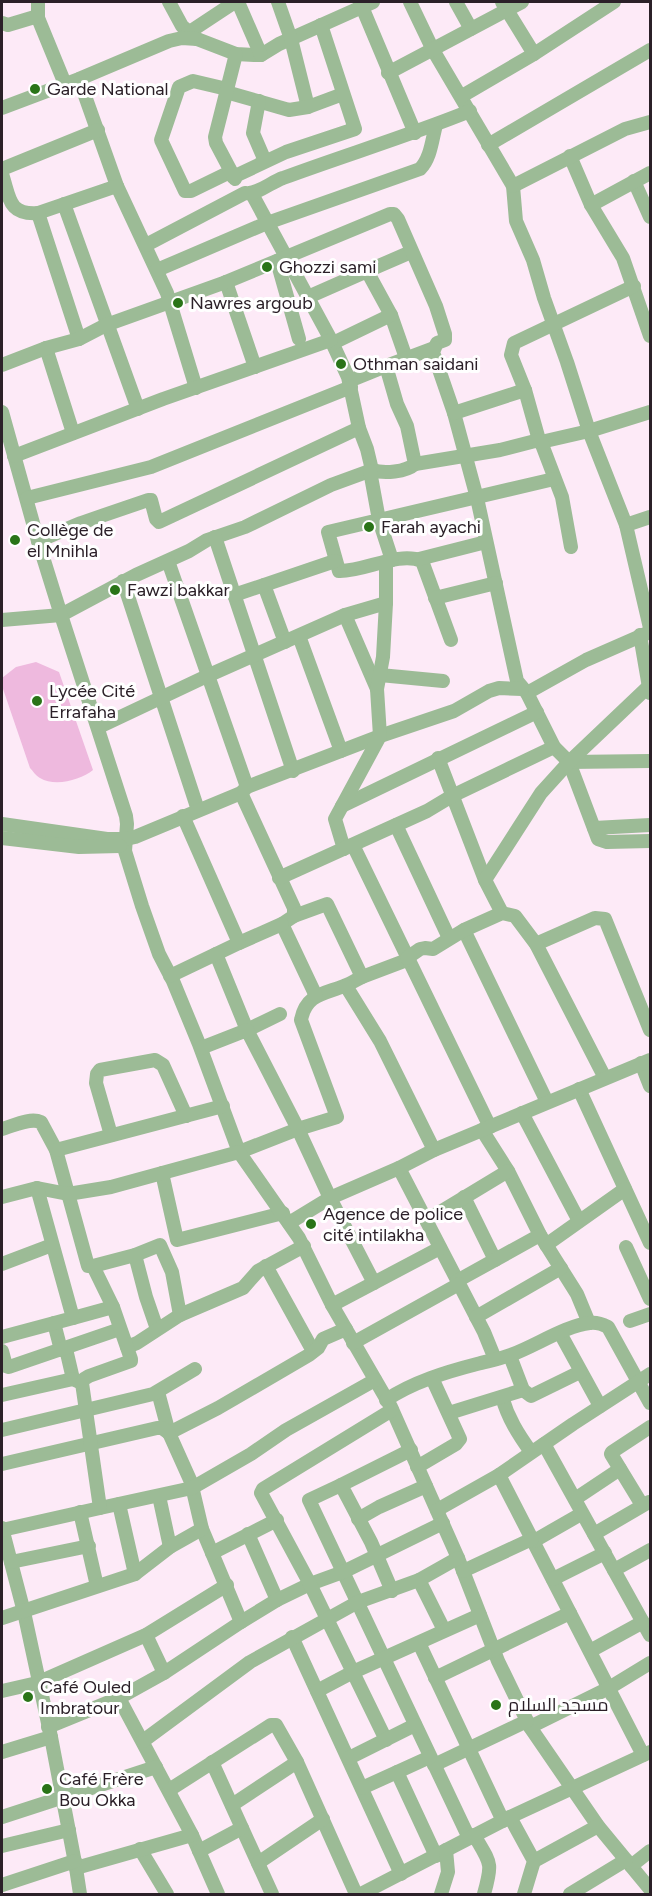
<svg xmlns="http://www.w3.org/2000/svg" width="652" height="1896" viewBox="0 0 652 1896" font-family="Figtree,Cairo,sans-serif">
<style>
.green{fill:#eeb9de}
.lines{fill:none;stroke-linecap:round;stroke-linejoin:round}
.minor{stroke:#9cbb96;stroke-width:14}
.poi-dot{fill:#2a7418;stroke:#fff;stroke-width:2}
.labels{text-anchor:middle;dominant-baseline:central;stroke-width:6;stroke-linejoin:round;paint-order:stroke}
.poi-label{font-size:18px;fill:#2b2028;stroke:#fff;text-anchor:start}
</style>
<rect width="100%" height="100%" fill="#fdeaf7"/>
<path class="green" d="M 36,662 L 59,672 L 93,770 C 81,780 55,787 40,778 C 36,776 33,771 30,768 L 2,686 L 2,678 L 16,667 Z"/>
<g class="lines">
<g class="minor">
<polyline points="38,2 38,18 65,84"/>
<polyline points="169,2 182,26 197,39 236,54 254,55 261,55 279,44 373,2"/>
<polyline points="238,2 261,55"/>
<polyline points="278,2 291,39 308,107"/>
<polyline points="360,2 415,133"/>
<polyline points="410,2 433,50 513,186 516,221 533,260 544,298 567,362 589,431 626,525 650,628"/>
<polyline points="456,2 471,29"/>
<polyline points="502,2 534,54"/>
<polyline points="2,23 8,25 38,16"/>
<polyline points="188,33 235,2"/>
<polyline points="388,73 522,2"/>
<polyline points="79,79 117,186 167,293 196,388"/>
<polyline points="227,89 193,81 179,87 161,140 185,191 191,191 230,172"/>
<polyline points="226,92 289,110 308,107 343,94"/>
<polyline points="462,96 534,54 614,2"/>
<polyline points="259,101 253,133 265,161"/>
<polyline points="2,108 79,79 169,41 182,38 197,39"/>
<polyline points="488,145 650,50"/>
<polyline points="570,156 591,205 623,258 650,336"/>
<polyline points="2,169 98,130"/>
<path d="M 2,174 C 10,198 8,215 38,213 L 117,186"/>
<polyline points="233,177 286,152 355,129 321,25"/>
<polyline points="235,179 216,143 215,137 236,54"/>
<polyline points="634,181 650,217"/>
<polyline points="513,186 625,129 650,122"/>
<polyline points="252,194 331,340 348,377 359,428 367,449 372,470"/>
<polyline points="64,204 138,409"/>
<polyline points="591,205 650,173"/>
<polyline points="38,213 79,339"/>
<path d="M 146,245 L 245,193 C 257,195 271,182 283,178 C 345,155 408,136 470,111"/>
<polyline points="277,261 299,339"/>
<path d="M 157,270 L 267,223 L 420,169 C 431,158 432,139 436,125"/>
<polyline points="367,271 411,252"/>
<polyline points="226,282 255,367"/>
<polyline points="308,297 367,271 391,315 406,358"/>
<polyline points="333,343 391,315"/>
<polyline points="46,348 73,433"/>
<polyline points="2,365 46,348 79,339 106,325 226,282 390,214 394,214 398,219 436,306 445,334 445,340 437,343 433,352 454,413 477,498 517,681 527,693 554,747 569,762 598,839 607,842 650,841"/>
<polyline points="386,366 434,348"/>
<path d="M 2,412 L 38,541 L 61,615 L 136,575 L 189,551 L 207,540 L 245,527 L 331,485 L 372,470 C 384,474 406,472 415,464 L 407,426 L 397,404 L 386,366 L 349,381"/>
<polyline points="454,413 525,390"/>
<polyline points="539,440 525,390 511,355 514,343 634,286"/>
<polyline points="541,442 589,431 650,412"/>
<polyline points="14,456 163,399 331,340"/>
<polyline points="415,464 500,450 539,440 541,442 562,497 571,547"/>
<path d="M 370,471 L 379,520 L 328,532 L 339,571 C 364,572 398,551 422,561 L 451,640"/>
<polyline points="27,498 151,467 351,387"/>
<polyline points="626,525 650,517"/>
<polyline points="215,537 293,771"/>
<polyline points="38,541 81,523 148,500 151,500 156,519 159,522 359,428"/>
<polyline points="419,559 486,542"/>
<polyline points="392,560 379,520 554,479"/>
<polyline points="168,561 247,787"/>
<polyline points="123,581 198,810"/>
<polyline points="264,585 285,642"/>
<polyline points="234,595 335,561"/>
<polyline points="435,598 496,583"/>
<polyline points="345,615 377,689"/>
<path d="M 2,620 L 61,615 L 126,816 L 127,824 L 125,851 L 142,906 L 159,954 L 173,981 L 199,1044 L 239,1152 L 298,1129 L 337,1117 L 301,1020 C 306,994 324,994 344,986 C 350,984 356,980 362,977"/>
<polyline points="640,635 650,693"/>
<polyline points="299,636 341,751"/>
<polyline points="380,675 443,681"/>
<polyline points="527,693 586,660 650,632"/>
<polyline points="99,727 207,676 345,615 386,603"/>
<polyline points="438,758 485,880 502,913"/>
<polyline points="569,762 650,761"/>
<polyline points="241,793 294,908 294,916 282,924 316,996"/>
<polyline points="342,806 537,712"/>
<polyline points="2,824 107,839 126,839 135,837 241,793 247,787 380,736 454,711 489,691 499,688 522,689"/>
<polyline points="396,825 449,938"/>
<polyline points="594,828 650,825"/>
<polyline points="2,838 79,847 120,846"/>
<polyline points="353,845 490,1127"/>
<polyline points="344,849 335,819 380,736 377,689 383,657 386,603 386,562"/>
<polyline points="279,878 427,811 452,796 554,747"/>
<polyline points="485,880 541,793 569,762 649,686"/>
<polyline points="294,916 327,904 362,977 407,960"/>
<polyline points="464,930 547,1102"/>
<polyline points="239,943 282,924"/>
<polyline points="536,944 595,918 605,919 650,1030"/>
<polyline points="216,954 247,1030 280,1014"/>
<polyline points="407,958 420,949 425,948 433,949 464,930 502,913 515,916 536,944 605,1078"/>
<polyline points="170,976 239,943 183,816"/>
<polyline points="346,986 380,1041 434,1150"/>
<polyline points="201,1048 247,1030 298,1129 330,1198 374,1283"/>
<polyline points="641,1063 650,1086"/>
<polyline points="579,1089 650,1243"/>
<polyline points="522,1113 579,1221"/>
<path d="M 2,1129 C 13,1126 30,1117 41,1122 L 56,1150 L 88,1266 L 93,1266"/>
<polyline points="482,1130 508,1171 540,1235 577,1294 589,1323"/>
<polyline points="111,1135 96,1083 97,1074 100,1070 155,1060 163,1065 186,1116"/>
<polyline points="56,1150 223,1106"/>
<polyline points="399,1168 484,1332 495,1359"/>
<polyline points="162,1173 177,1240 283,1213"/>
<polyline points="2,1197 37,1188 68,1194 111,1187 239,1152 299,1238 332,1305 391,1407 458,1558 498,1661 530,1727 598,1826 650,1889"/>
<polyline points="464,1197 495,1260"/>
<polyline points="427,1220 508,1171"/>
<polyline points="289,1223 330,1198 399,1168 434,1150 650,1060"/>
<polyline points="546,1245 625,1189"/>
<polyline points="626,1247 650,1299"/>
<polyline points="135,1255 146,1297 157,1329"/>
<polyline points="2,1264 52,1245"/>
<polyline points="266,1266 313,1351"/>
<polyline points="457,1281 540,1235"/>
<polyline points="332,1305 440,1248"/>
<polyline points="476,1317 561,1268"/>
<polyline points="73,1318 113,1307"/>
<polyline points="630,1321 650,1314"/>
<polyline points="54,1323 61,1350"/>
<polyline points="560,1333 600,1406"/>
<polyline points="2,1337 73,1318 37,1188"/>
<polyline points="353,1343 459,1284"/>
<polyline points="127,1347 137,1343 180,1315 243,1288 258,1271 304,1246"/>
<polyline points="66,1349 73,1379"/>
<polyline points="2,1351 6,1366 9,1367 120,1329"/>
<polyline points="510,1356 523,1390 531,1396 580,1372"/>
<polyline points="158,1392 169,1433 191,1482 202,1529 241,1622"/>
<polyline points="2,1395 73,1379 82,1383"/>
<path d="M 502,1397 C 508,1418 518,1434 531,1452"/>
<path d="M 386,1400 C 413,1382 446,1372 477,1364 C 488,1361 501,1359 513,1354 C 535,1346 567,1325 590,1323 C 597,1322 602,1324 608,1327 L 650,1403"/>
<polyline points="449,1413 523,1390"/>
<polyline points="2,1430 153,1394 195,1369"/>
<polyline points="169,1433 218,1408 309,1355 318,1348 323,1339 346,1329"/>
<polyline points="544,1444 650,1635"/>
<polyline points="2,1464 157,1428 162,1428 169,1433"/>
<polyline points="417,1467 456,1444 460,1439 432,1378"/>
<polyline points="499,1475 643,1755"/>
<polyline points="341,1485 309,1500 469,1838"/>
<polyline points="159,1496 170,1547"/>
<polyline points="575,1499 620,1469"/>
<polyline points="119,1504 135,1574"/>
<polyline points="642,1505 611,1454 612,1452 650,1427"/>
<polyline points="100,1508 192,1488 251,1454 286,1430 375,1380"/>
<polyline points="437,1510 499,1475 573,1424 650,1374"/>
<polyline points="80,1512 97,1586"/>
<polyline points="358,1519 379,1507 426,1486"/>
<polyline points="2,1528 24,1612 51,1737 76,1868 80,1894"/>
<polyline points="2,1530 100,1508 82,1383 84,1379 89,1376 131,1361 131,1359 113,1307 93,1266 135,1255 160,1245 172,1272 180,1315"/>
<polyline points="248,1534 277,1600"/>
<polyline points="594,1534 649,1502"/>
<polyline points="534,1541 581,1514"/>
<polyline points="212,1553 277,1520"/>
<polyline points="11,1562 89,1546"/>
<polyline points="614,1570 650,1550"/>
<polyline points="463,1571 532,1539"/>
<polyline points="553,1579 605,1553"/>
<polyline points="419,1580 444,1630"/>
<polyline points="392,1591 371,1542 341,1485 411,1450"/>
<polyline points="2,1618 135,1574 170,1547 202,1529"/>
<polyline points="146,1635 164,1673"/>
<polyline points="292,1637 401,1874"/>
<polyline points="419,1643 503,1821"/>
<polyline points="590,1651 643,1622"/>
<polyline points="435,1678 570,1613"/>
<polyline points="2,1691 37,1683 146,1635 227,1585"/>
<polyline points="317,1691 353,1672 480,1615"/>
<polyline points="119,1698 192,1835 218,1894"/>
<polyline points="48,1727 119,1698 164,1673 241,1622 277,1600 310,1584 343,1572 443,1523"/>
<polyline points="530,1727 609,1688 650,1663"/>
<polyline points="386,1740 310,1584 261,1493 263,1489 392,1410"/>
<polyline points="143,1741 250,1662 358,1602 419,1580 458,1558"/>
<polyline points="2,1752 51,1737"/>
<polyline points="349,1758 415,1725"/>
<polyline points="212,1762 272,1894"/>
<polyline points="434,1765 527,1721"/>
<polyline points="397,1772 436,1856"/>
<polyline points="362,1788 430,1757"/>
<polyline points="169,1790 271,1725 276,1725 297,1762 356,1894"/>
<polyline points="232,1805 297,1762"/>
<polyline points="2,1817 156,1767"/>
<polyline points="510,1817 534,1861 524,1894"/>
<path d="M 474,1835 C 491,1864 493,1862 484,1894"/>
<polyline points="2,1846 69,1830"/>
<polyline points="140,1849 167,1894"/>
<polyline points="199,1851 242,1828"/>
<polyline points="534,1861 598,1826"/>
<polyline points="258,1863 323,1819"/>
<polyline points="631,1866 650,1851"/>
<polyline points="76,1868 192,1835"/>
<polyline points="2,1885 75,1861"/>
<polyline points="361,1894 510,1817 650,1752"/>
<polyline points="441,1894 448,1872 446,1850"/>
<polyline points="570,1894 626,1860"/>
</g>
</g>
<g class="poi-dot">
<circle cx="35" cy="89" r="6"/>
<circle cx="267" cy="267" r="6"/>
<circle cx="178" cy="303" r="6"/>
<circle cx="341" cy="364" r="6"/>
<circle cx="369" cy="527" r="6"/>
<circle cx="15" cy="540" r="6"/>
<circle cx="115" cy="590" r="6"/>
<circle cx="37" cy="701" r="6"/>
<circle cx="311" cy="1224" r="6"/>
<circle cx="28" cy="1697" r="6"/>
<circle cx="496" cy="1705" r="6"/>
<circle cx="47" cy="1789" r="6"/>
</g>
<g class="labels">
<g class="poi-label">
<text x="47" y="89">Garde National</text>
<text x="279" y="267">Ghozzi sami</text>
<text x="190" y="303">Nawres argoub</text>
<text x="353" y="364">Othman saidani</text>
<text x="381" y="527">Farah ayachi</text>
<text x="27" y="530">Collège de<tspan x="27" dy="21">el Mnihla</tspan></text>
<text x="127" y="590">Fawzi bakkar</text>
<text x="49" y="691">Lycée Cité<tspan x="49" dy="21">Errafaha</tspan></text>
<text x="323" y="1214">Agence de police<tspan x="323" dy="21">cité intilakha</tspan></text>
<text x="40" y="1687">Café Ouled<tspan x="40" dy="21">Imbratour</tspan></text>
<text x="508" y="1705">مسجد السلام</text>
<text x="59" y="1779">Café Frère<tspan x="59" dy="21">Bou Okka</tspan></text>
</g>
</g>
<rect width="652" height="1896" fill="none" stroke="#2b2028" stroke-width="6"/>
</svg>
